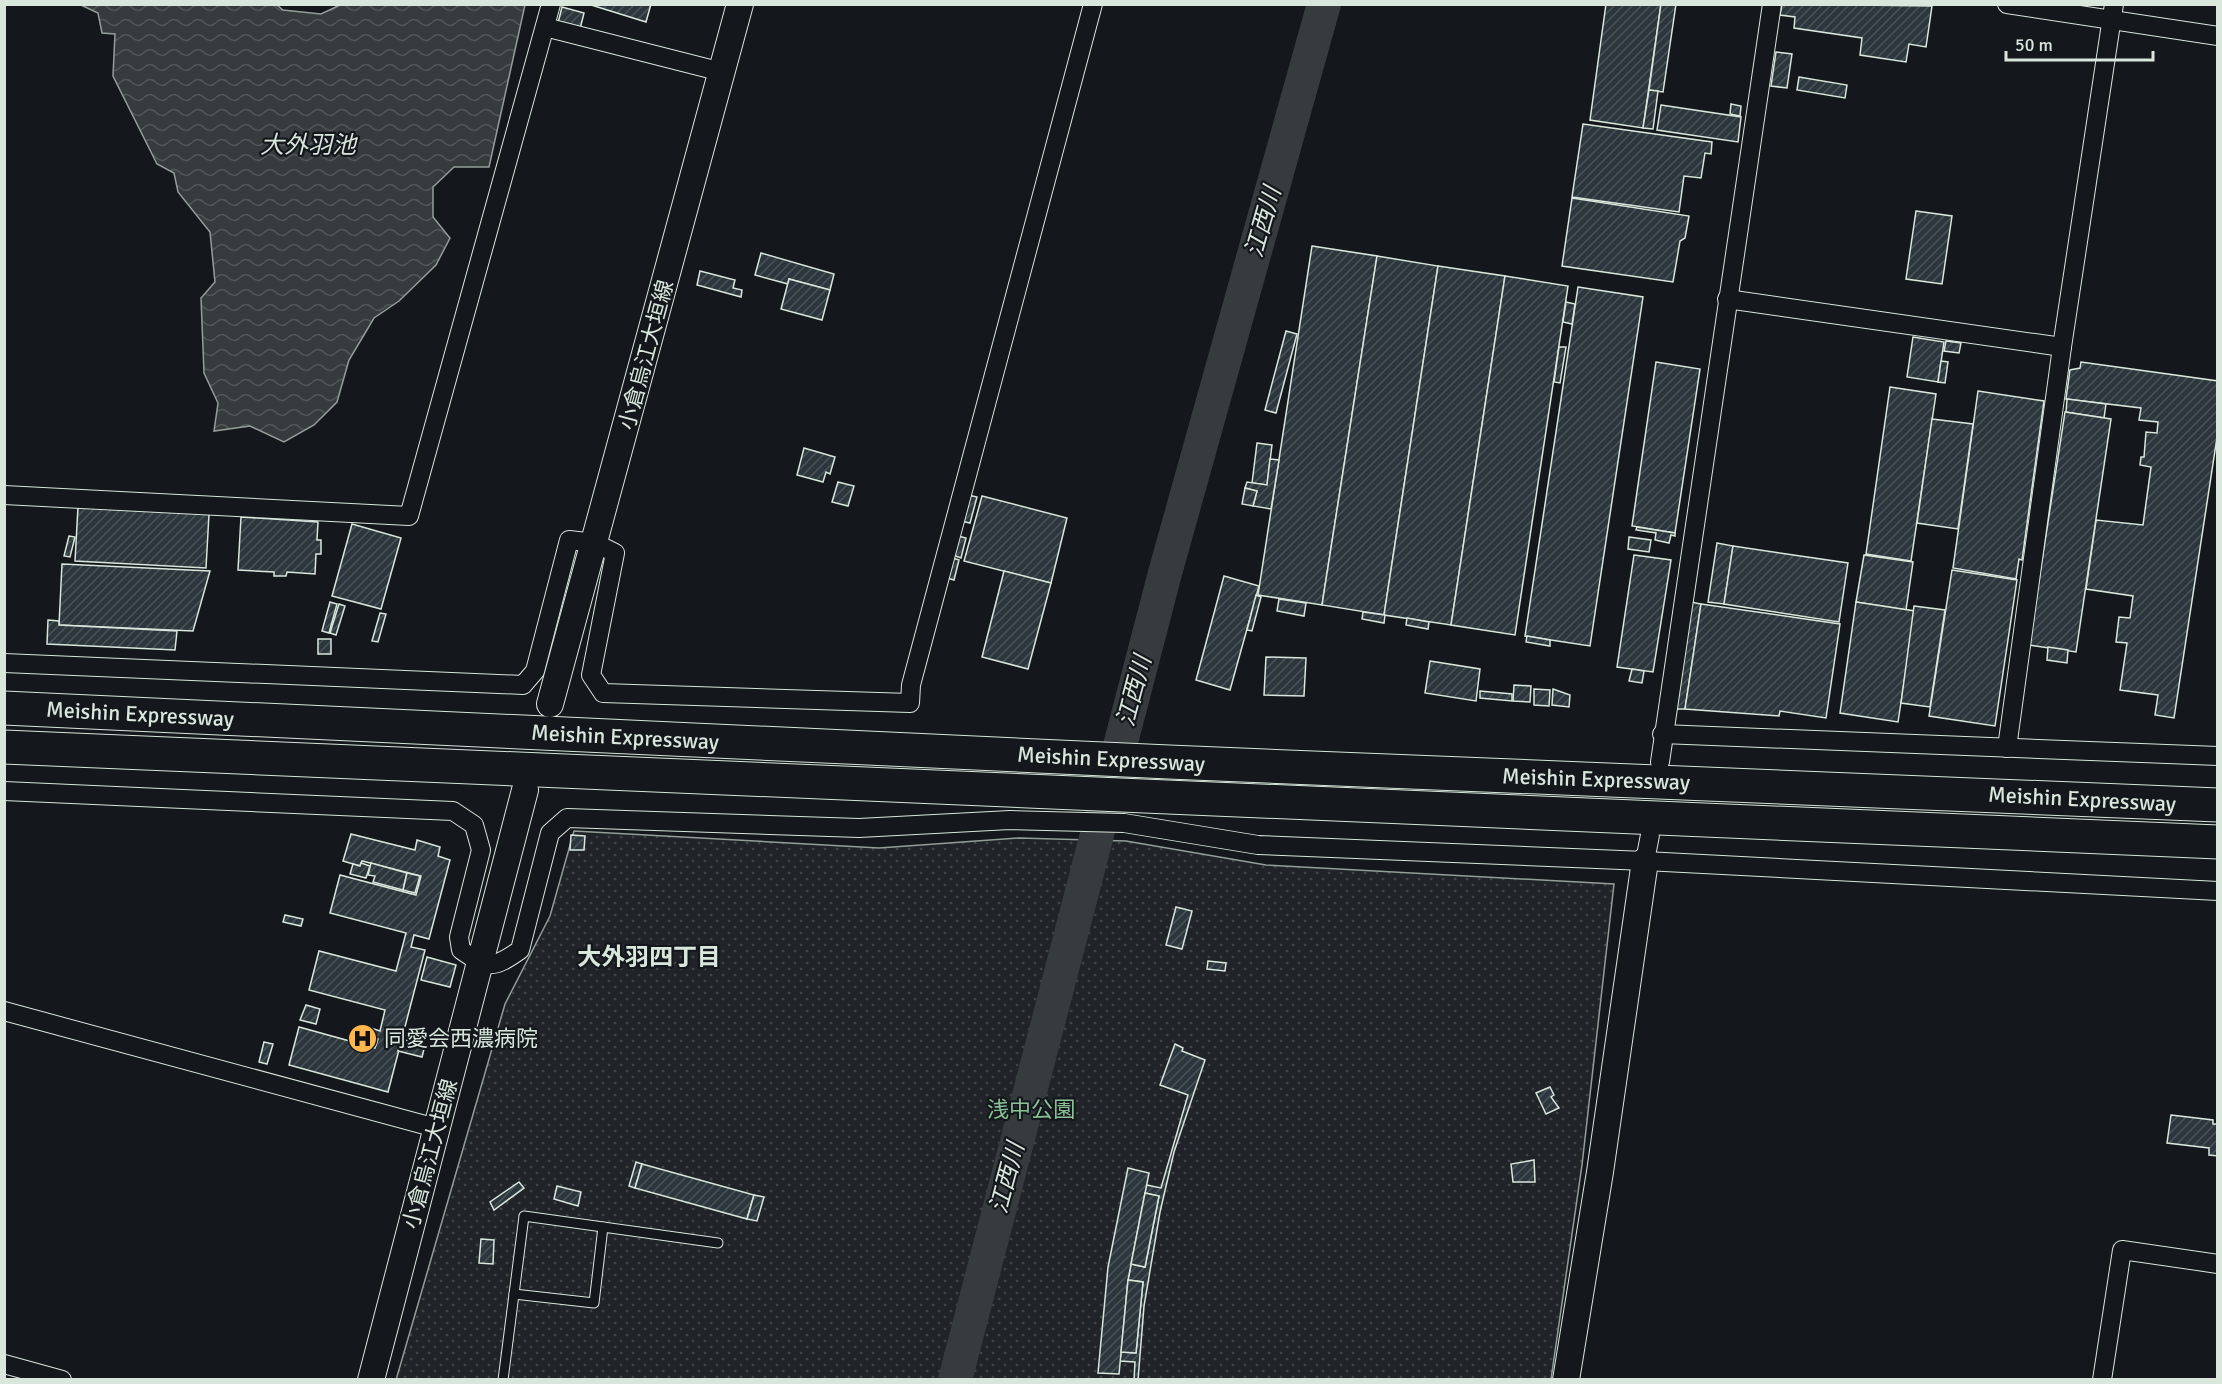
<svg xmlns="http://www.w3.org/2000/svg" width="2222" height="1384" viewBox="0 0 2222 1384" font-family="Signika,'Noto Sans JP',sans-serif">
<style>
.green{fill:url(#green-dots);stroke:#939e99;stroke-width:1.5}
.water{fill:url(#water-waves);stroke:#939e99;stroke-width:1.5}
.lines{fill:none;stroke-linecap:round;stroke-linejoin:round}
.river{stroke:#363b3e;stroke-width:34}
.building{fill:url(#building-hatch);stroke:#d8e6dc;stroke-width:1.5}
.lane-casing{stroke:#d8e6dc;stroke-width:11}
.street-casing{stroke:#d8e6dc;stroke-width:20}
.secondary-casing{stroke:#d8e6dc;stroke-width:28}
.highway-casing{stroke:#d8e6dc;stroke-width:35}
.lane{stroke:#14181c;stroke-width:9}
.street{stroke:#14181c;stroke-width:18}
.secondary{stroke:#14181c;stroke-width:26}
.highway{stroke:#14181c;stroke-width:33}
.labels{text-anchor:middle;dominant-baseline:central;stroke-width:4.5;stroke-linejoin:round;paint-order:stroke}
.street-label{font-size:22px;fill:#d8e6dc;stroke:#14181c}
.poi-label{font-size:22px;fill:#d8e6dc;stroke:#14181c;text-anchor:start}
.park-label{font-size:22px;fill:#8ac095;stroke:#14181c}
.water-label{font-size:24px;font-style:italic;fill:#d8e6dc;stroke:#14181c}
.neighbourhood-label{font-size:24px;font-weight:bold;fill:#d8e6dc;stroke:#14181c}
</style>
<defs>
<pattern id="green-dots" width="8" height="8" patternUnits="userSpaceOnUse" patternTransform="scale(1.5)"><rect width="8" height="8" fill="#202428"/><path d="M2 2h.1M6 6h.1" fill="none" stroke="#404447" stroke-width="1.8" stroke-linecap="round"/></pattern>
<pattern id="water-waves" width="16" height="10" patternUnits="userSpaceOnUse" patternTransform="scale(1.5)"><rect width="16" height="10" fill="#363b3e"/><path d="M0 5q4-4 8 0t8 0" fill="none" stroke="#525759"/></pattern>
<pattern id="building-hatch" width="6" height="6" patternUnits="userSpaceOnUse" patternTransform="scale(1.5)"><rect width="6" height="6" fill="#2c363c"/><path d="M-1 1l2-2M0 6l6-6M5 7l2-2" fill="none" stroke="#4a5358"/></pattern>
</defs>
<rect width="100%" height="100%" fill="#14181c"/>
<polygon class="green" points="574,831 879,848 1019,838 1126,841 1266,865 1614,884 1582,1165 1551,1379 396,1380 505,1004 550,916"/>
<polygon class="water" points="277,5 283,10 321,14 340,5 525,5 489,167 454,167 433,187 433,217 450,238 436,265 399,301 374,318 349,360 337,402 314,425 284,442 250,426 214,431 218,403 204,373 201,298 215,282 210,232 178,192 174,173 157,164 113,76 115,34 102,33 98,13 81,5"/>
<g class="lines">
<polyline class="river" points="955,1380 1165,573 1324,4"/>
</g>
<g class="building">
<polygon points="588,4 651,4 646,22"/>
<polygon points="1606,4 1661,4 1643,128 1590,120"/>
<polygon points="1661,4 1676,4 1663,92 1649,90"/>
<polygon points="1782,4 1932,6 1926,47 1909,44 1906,62 1860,55 1862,38 1794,28 1795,17 1780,15"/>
<polygon points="562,7 584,13 580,29 558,23"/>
<polygon points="1776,52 1792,54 1787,88 1771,86"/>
<polygon points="1799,77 1847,85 1845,98 1797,90"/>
<polygon points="1649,90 1658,91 1653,129 1643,128"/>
<polygon points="1731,104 1741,106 1740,116 1730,114"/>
<polygon points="1661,105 1741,117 1738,142 1657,130"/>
<polygon points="1583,124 1712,142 1711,154 1705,153 1701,178 1684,176 1679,212 1572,197"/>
<polygon points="1572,198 1689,216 1685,238 1680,241 1673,282 1562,266"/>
<polygon points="1916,211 1952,216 1942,284 1906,279"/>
<polygon points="1312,246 1377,256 1322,605 1258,595"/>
<polygon points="761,253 834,274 830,290 789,279 788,284 755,275"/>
<polygon points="1377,256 1438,266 1384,615 1322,605"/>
<polygon points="1438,266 1505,276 1451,625 1384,615"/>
<polygon points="700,271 735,280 733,288 742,290 741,297 697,285"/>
<polygon points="1505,276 1568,286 1515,635 1451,625"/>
<polygon points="789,279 830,290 822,320 781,309"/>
<polygon points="1578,287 1643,297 1590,646 1525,636"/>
<polygon points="1566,302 1575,304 1572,324 1563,322"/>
<polygon points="1286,331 1297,334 1276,413 1265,410"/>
<polygon points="1913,337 1944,342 1938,382 1907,377"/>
<polygon points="1946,341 1961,343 1959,353 1944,351"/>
<polygon points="1559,347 1566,347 1560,383 1554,382"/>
<polygon points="1941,361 1948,362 1945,383 1938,382"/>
<polygon points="1656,362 1700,369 1675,533 1632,526"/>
<polygon points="2081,362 2218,381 2218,431 2174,718 2155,715 2158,695 2120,690 2127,643 2116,642 2119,617 2130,618 2133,596 2086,589 2096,520 2143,525 2151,467 2140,465 2141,457 2144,457 2146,432 2157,433 2158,422 2139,420 2141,408 2066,399 2070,370 2080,368"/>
<polygon points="1890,387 1936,394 1911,561 1866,554"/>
<polygon points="1978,391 2044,401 2022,560 2019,559 2016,579 1953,568"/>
<polygon points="2067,399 2106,404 2104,418 2066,412"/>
<polygon points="2065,412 2111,419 2076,652 2029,645"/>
<polygon points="1932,419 1973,424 1958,529 1917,523"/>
<polygon points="1257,443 1272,445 1267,485 1252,483"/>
<polygon points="804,448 835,457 830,474 826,472 823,482 797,475"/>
<polygon points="1270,459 1279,460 1271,509 1253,506 1257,491 1245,488 1247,482 1267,485"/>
<polygon points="838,482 854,486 848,506 832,502"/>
<polygon points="1245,488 1257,491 1253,506 1242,504"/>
<polygon points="968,495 977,497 970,523 961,521"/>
<polygon points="982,496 1067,518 1051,583 964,561"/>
<polygon points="78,507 209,514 206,568 75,561"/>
<polygon points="241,517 318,522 317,540 321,540 321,554 316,554 315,574 287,572 286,576 274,576 274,572 238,570"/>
<polygon points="352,524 401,538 381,609 332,596"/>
<polygon points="1637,527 1675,533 1675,536 1671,535 1669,543 1655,540 1656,533 1636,530"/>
<polygon points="69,536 75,537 70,557 64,556"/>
<polygon points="958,536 966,538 961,558 953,555"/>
<polygon points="1629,537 1651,540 1649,552 1628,549"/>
<polygon points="1717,543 1733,546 1724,604 1708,602"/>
<polygon points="1733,546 1848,563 1839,622 1724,604"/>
<polygon points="1634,555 1671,560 1653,672 1617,667"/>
<polygon points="1864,555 1913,562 1906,610 1856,602"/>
<polygon points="953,558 959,560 954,580 947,578"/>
<polygon points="62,564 210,571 193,631 59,625"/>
<polygon points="1952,570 2017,580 1995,726 1929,716"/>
<polygon points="1004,571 1051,583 1028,669 982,657"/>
<polygon points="1224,576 1259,586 1230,690 1196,680"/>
<polygon points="1256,595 1261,597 1252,631 1247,630"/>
<polygon points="1279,599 1306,603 1304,616 1277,611"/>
<polygon points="330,602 337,604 329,633 322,631"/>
<polygon points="1691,602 1701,604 1685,709 1675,709"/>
<polygon points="1856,602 1915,611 1898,722 1840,713"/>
<polygon points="339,604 345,606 336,635 330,633"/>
<polygon points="1701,604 1840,624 1826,718 1780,711 1779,716 1685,709"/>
<polygon points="1914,606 1945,610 1930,707 1901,703"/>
<polygon points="1363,612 1385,615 1384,623 1362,619"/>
<polygon points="380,613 386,614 378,642 372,641"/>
<polygon points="1407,618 1429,622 1428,629 1406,625"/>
<polygon points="48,620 59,621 59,625 177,631 175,650 47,644"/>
<polygon points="1527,636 1550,640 1550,646 1526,642"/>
<rect x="318" y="639" width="13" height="15"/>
<polygon points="2048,647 2068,650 2067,663 2047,660"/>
<polygon points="1266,657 1306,658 1304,696 1264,695"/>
<polygon points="1430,661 1480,669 1476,701 1425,693"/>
<polygon points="1632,669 1644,671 1642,683 1629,681"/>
<polygon points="1514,685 1531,686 1530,702 1513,701"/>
<polygon points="1534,689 1550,690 1549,706 1534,705"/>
<polygon points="1553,689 1570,695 1569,707 1552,705"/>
<polygon points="1480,691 1512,694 1512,701 1480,698"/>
<polygon points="351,834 415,850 417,840 440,847 438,856 450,860 429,939 414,935 411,947 425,950 388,1092 289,1065 299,1027 375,1048 378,1039 369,1037 371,1028 380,1031 385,1010 309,990 319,951 396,971 406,933 330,913 340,875 416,895 421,876 362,861 360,866 343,861"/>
<polygon points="571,835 585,836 584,850 570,850"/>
<polygon points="361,863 370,866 366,878 350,874 353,864 360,866"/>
<polygon points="371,863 407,873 403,890 373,882 375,876 368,875"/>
<polygon points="407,873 420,876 415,893 403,890"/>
<polygon points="1176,907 1192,911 1182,949 1166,945"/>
<polygon points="285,915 303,919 301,926 283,922"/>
<polygon points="427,957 456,965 450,987 421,980"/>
<polygon points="1208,961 1226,963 1225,971 1207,969"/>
<polygon points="306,1005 320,1009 316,1024 300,1020"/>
<polygon points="402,1039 425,1045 422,1057 398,1051"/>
<polygon points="264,1042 273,1044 267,1064 259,1062"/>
<polygon points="1175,1044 1183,1048 1182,1051 1205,1060 1174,1152 1160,1212 1144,1306 1138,1380 1134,1380 1135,1362 1120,1361 1121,1352 1136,1353 1143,1282 1128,1280 1131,1264 1145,1267 1159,1196 1145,1193 1146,1185 1161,1188 1188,1095 1160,1085"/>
<polygon points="1550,1087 1554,1095 1551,1097 1559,1108 1546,1114 1536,1093"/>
<polygon points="2171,1115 2213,1120 2213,1124 2218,1124 2218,1156 2209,1155 2209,1148 2167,1143"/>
<polygon points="1534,1160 1535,1182 1513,1182 1511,1164"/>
<polygon points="636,1162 642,1164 635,1188 629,1186"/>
<polygon points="642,1164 754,1195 747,1219 635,1188"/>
<polygon points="1128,1168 1149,1173 1128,1280 1119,1374 1098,1373 1108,1267"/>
<polygon points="519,1182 524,1188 494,1210 490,1202"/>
<polygon points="557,1186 581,1192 578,1206 554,1199"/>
<polygon points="1145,1193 1159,1196 1145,1267 1131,1264"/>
<polygon points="754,1195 764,1197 757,1221 747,1219"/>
<polygon points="481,1239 494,1240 493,1264 479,1263"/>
<polygon points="1128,1280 1143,1282 1136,1353 1121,1352"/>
</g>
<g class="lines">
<defs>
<g id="lane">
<polyline points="514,1294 594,1303 603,1227"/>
<polyline points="503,1380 524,1216 718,1243"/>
</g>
<g id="street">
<polyline points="2007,4 2218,36"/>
<polyline points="545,27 722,72"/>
<polyline points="1727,299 2062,347"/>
<polyline points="4,495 409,516 551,4"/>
<polyline points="4,663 523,685 535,671 569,540 595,543 615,553 591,675 603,693 910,703 911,685 1093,4"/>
<polyline points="1662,734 2218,756"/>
<polyline points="2007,748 2062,347 2114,4"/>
<polyline points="1660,762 1772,4"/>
<path d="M 4,791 L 453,811 L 474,825 L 481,850 L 459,937 L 461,950 C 488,969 493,969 520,950 L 550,833 L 567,818 L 859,828 L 1010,820 L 1124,823 L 1258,845 L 1645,861 L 2218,891"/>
<polyline points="1645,861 1650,835"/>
<polyline points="4,1011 436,1128"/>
<polyline points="4,1364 62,1380"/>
<polyline points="2102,1380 2122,1250 2218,1264"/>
</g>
<g id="secondary">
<polyline points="550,704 740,4"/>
<polyline points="371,1380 525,790"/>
<polyline points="1566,1380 1600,1172 1645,861"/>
</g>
<g id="highway">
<polyline points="4,708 1169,762 2218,805"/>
<polyline points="4,747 2218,842"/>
</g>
</defs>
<use href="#lane" class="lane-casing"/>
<use href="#street" class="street-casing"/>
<use href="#secondary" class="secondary-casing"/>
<use href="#highway" class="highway-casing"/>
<use href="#lane" class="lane"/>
<use href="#street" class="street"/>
<use href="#secondary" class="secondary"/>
<use href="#highway" class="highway"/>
</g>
<defs>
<symbol id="hospital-disc" viewBox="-11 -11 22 22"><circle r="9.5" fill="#ffb74d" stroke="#14181c"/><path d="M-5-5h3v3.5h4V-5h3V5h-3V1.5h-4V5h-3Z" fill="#111"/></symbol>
</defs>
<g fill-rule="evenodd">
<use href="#hospital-disc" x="346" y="1022" width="33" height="33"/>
</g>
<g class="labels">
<g class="street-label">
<text transform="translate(646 355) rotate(-75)">小倉烏江大垣線</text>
<text transform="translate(140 714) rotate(3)">Meishin Expressway</text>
<text transform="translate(625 737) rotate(3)">Meishin Expressway</text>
<text transform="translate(1111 759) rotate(3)">Meishin Expressway</text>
<text transform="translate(1596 779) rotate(2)">Meishin Expressway</text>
<text transform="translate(2082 799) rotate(3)">Meishin Expressway</text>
<text transform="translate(430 1154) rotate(-75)">小倉烏江大垣線</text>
</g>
<g class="poi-label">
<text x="384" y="1038">同愛会西濃病院</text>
</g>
<g class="park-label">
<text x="1031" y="1109">浅中公園</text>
</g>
<g class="water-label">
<text x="308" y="145">大外羽池</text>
<text transform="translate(1263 222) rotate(-74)">江西川</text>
<text transform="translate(1134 691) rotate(-75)">江西川</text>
<text transform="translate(1007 1178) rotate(-75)">江西川</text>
</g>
<g class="neighbourhood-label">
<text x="649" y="957">大外羽四丁目</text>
</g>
</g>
<rect width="2222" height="1384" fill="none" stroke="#d8e6dc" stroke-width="12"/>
<path d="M2006 51v9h147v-9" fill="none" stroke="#d8e6dc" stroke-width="3"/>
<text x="2015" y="51" font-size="18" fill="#d8e6dc" stroke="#14181c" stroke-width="4.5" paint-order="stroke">50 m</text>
</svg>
